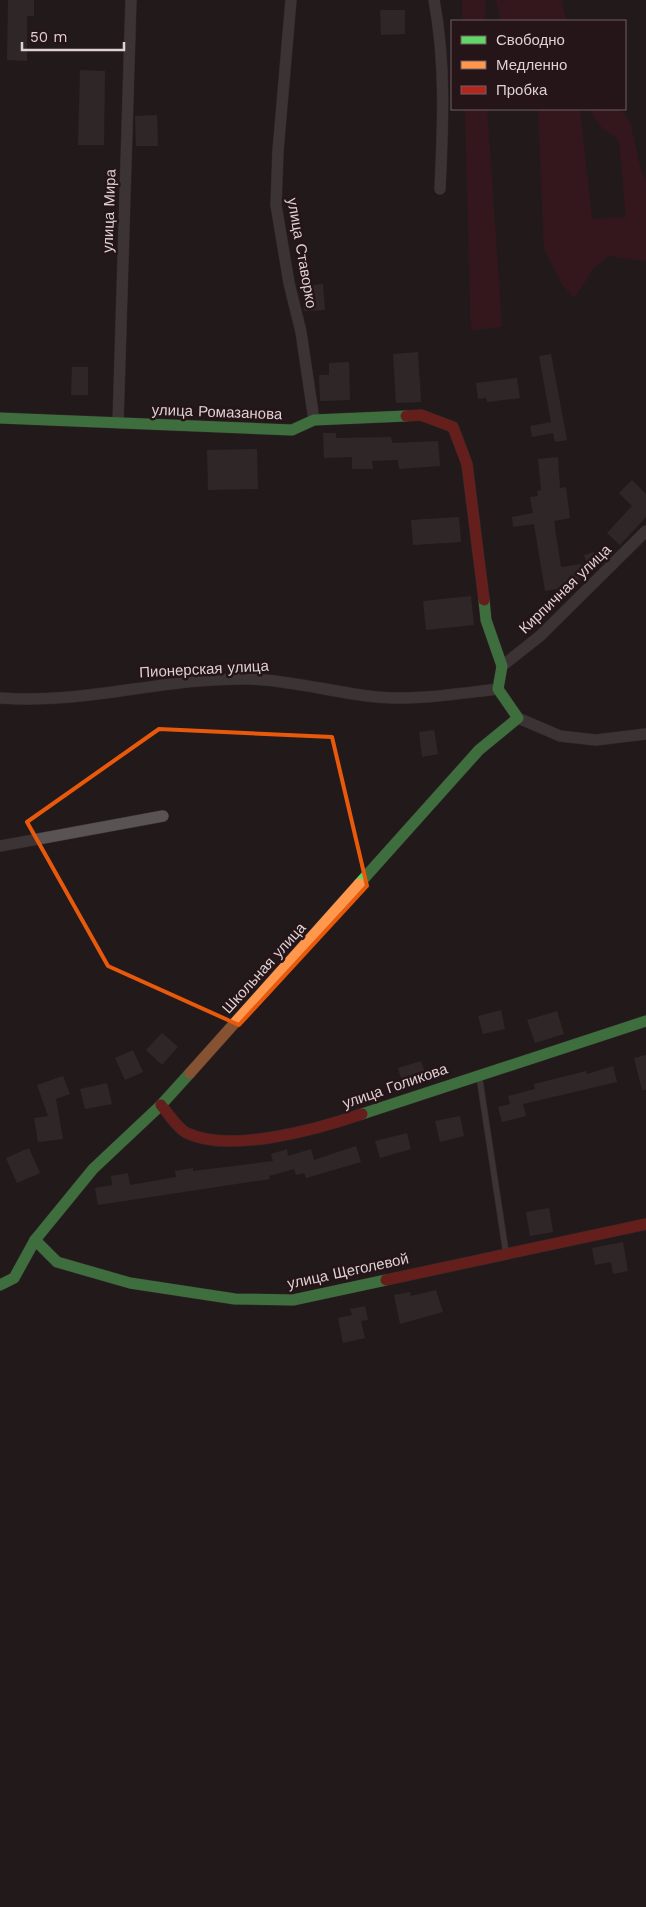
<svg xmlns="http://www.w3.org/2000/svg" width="646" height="1907" viewBox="0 0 646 1907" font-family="'Work Sans',sans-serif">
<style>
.green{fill:#491621}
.building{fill:#3e3638}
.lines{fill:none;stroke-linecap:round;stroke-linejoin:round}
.lane-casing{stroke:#3d3637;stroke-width:7}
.street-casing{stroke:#3d3637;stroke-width:12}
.fast-casing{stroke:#3d3637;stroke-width:12}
.slow-casing{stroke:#3d3637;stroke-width:12}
.jam-casing{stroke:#3d3637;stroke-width:12}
.lane{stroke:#5a5353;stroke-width:5.5}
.street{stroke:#5a5353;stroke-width:11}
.fast{stroke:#63d668;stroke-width:11}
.slow{stroke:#ff974d;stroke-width:11}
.jam{stroke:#b3261e;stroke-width:11}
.marked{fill:none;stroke:#e8590c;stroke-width:4;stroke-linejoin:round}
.labels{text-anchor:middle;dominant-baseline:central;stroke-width:5;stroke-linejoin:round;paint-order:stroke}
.street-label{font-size:15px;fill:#ddd1d2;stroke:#261518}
</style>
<rect width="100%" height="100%" fill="#22191b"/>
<g class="green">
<polygon points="462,0 486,0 484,21 463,21"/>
<polygon points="496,0 562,0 566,21 501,21"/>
<polygon points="465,109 487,109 502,327 471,330"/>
<polygon points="538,109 580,109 592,219 626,217 619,140 602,128 591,113 597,109 620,109 630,122 642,174 646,180 646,261 608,256 594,268 574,298 562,284 544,249"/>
</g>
<g class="building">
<polygon points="8,0 34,0 34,16 27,16 27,61 7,60"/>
<polygon points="380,10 405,10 405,34 381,35"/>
<polygon points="80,70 105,71 104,145 78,145"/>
<polygon points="157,115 158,146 136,146 135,116"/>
<polygon points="323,284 325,310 304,311 302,286"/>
<polygon points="418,352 421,402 396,403 393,354"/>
<polygon points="551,354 567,440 555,442 553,433 532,437 530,426 551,422 539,356"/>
<polygon points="349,362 350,400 320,401 319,375 329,375 329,363"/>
<polygon points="72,367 88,367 88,395 71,395"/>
<polygon points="517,378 520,398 487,402 486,398 478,399 476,383"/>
<polygon points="323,433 336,433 336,438 391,437 392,443 438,441 440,466 399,469 398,460 372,461 373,469 352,469 352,457 324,458"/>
<polygon points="257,449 258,489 208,490 207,450"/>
<polygon points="558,457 560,488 566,487 570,518 554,521 561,567 581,564 583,577 579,578 580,585 545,591 534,524 513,527 512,517 533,513 530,497 538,496 537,491 541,490 538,459"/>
<polygon points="632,480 646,494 646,517 620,545 607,533 632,506 619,493"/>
<polygon points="459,517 461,542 413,545 411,520"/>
<polygon points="594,552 597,564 588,567 584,555"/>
<polygon points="471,596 474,625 426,630 423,601"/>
<polygon points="434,730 438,754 422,757 419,732"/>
<polygon points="501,1010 505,1029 483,1034 478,1016"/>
<polygon points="557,1011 564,1034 535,1043 527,1020"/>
<polygon points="162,1033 178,1047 162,1065 146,1050"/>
<polygon points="133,1050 143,1072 125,1080 115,1058"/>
<polygon points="646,1055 646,1090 642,1090 634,1058"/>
<polygon points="421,1061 428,1082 404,1089 398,1068"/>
<polygon points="613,1066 617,1082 523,1104 526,1116 502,1122 498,1107 510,1104 508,1096 535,1089 534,1084 586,1071 587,1074"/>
<polygon points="63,1076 70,1094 56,1099 63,1139 38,1142 34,1118 48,1116 37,1085"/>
<polygon points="107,1083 112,1104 85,1109 80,1089"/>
<polygon points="460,1116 464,1136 440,1142 435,1121"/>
<polygon points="407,1133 411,1149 380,1158 375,1141"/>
<polygon points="356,1146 361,1162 306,1178 304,1173 296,1175 294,1169 269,1176 270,1179 98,1205 95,1188 112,1185 111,1176 128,1173 130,1185 176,1177 175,1171 193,1168 193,1171 273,1161 271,1154 287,1149 288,1156 311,1149 314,1160"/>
<polygon points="29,1148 40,1173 17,1183 6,1158"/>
<polygon points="549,1208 553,1232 530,1236 526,1212"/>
<polygon points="623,1242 628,1271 613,1274 611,1262 595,1265 592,1248"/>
<polygon points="436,1290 443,1312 400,1324 394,1295 410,1292 411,1296"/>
<polygon points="365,1306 368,1320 361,1321 365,1338 343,1343 338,1318 352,1315 350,1309"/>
</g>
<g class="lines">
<defs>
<polyline id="lane" points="479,1075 506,1253"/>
<g id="street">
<polyline points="291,0 278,151 276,205 289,283 301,332 314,420"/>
<path d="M 434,0 C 446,63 443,126 440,189"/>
<polyline points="118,423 131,0"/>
<polyline points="502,666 540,636 646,531"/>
<path d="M 0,698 C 83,705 166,677 250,679 C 293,680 334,693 377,697 C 415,701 461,693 498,689"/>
<polyline points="518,718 560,736 596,740 646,734"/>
<polyline points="0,846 163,816"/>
</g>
<g id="fast">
<polyline points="0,418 292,430 314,420 406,416"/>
<polyline points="359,884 479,750 518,718 498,689 502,666 486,620 484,600"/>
<polyline points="362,1114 646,1021"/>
<polyline points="35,1240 57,1262 130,1283 235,1299 293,1300 386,1280"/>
<polyline points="0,1285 14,1278 35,1240 93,1169 161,1105 190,1073"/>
</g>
<polyline id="slow" points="190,1073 359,884"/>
<g id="jam">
<polyline points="406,416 421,415 453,427 467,464 484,600"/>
<path d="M 161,1105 C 168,1113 178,1129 187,1133 C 230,1154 318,1129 362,1114"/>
<polyline points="386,1280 646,1224"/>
</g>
</defs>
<use href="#lane" class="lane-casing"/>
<use href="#street" class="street-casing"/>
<use href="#fast" class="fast-casing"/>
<use href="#slow" class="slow-casing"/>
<use href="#jam" class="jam-casing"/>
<use href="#lane" class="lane"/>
<use href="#street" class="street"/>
<use href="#fast" class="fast"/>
<use href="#slow" class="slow"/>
<use href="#jam" class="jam"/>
</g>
<path d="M0 0H646V1907H0ZM 159,729 L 332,737 L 367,886 L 239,1025 L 108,966 L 27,822 Z" fill="#22191b" fill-opacity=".55" fill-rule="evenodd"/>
<path class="marked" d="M 159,729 L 332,737 L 367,886 L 239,1025 L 108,966 L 27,822 Z"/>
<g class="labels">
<g class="street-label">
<text transform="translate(109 211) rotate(-88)">улица Мира</text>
<text transform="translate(302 253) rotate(80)">улица Ставорко</text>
<text transform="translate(217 412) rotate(2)">улица Ромазанова</text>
<text transform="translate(565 589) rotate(-44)">Кирпичная улица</text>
<text transform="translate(204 669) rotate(-3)">Пионерская улица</text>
<text transform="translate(264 968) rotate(-48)">Школьная улица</text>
<text transform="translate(395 1086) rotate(-19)">улица Голикова</text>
<text transform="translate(348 1271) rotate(-12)">улица Щеголевой</text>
</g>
</g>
<rect x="451" y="20" width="175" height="90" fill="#261518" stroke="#6f6062"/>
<rect x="461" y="36" width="25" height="8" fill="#63d668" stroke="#6f6062"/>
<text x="496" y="45" font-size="15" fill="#ddd1d2">Свободно</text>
<rect x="461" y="61" width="25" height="8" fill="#ff974d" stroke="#6f6062"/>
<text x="496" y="70" font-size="15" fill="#ddd1d2">Медленно</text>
<rect x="461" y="86" width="25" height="8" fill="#b3261e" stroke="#6f6062"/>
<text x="496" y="95" font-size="15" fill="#ddd1d2">Пробка</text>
<path d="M22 42v8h102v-8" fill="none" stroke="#ddd1d2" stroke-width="2.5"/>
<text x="30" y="42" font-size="15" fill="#ddd1d2" stroke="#261518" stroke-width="4" paint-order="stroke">50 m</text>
</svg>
